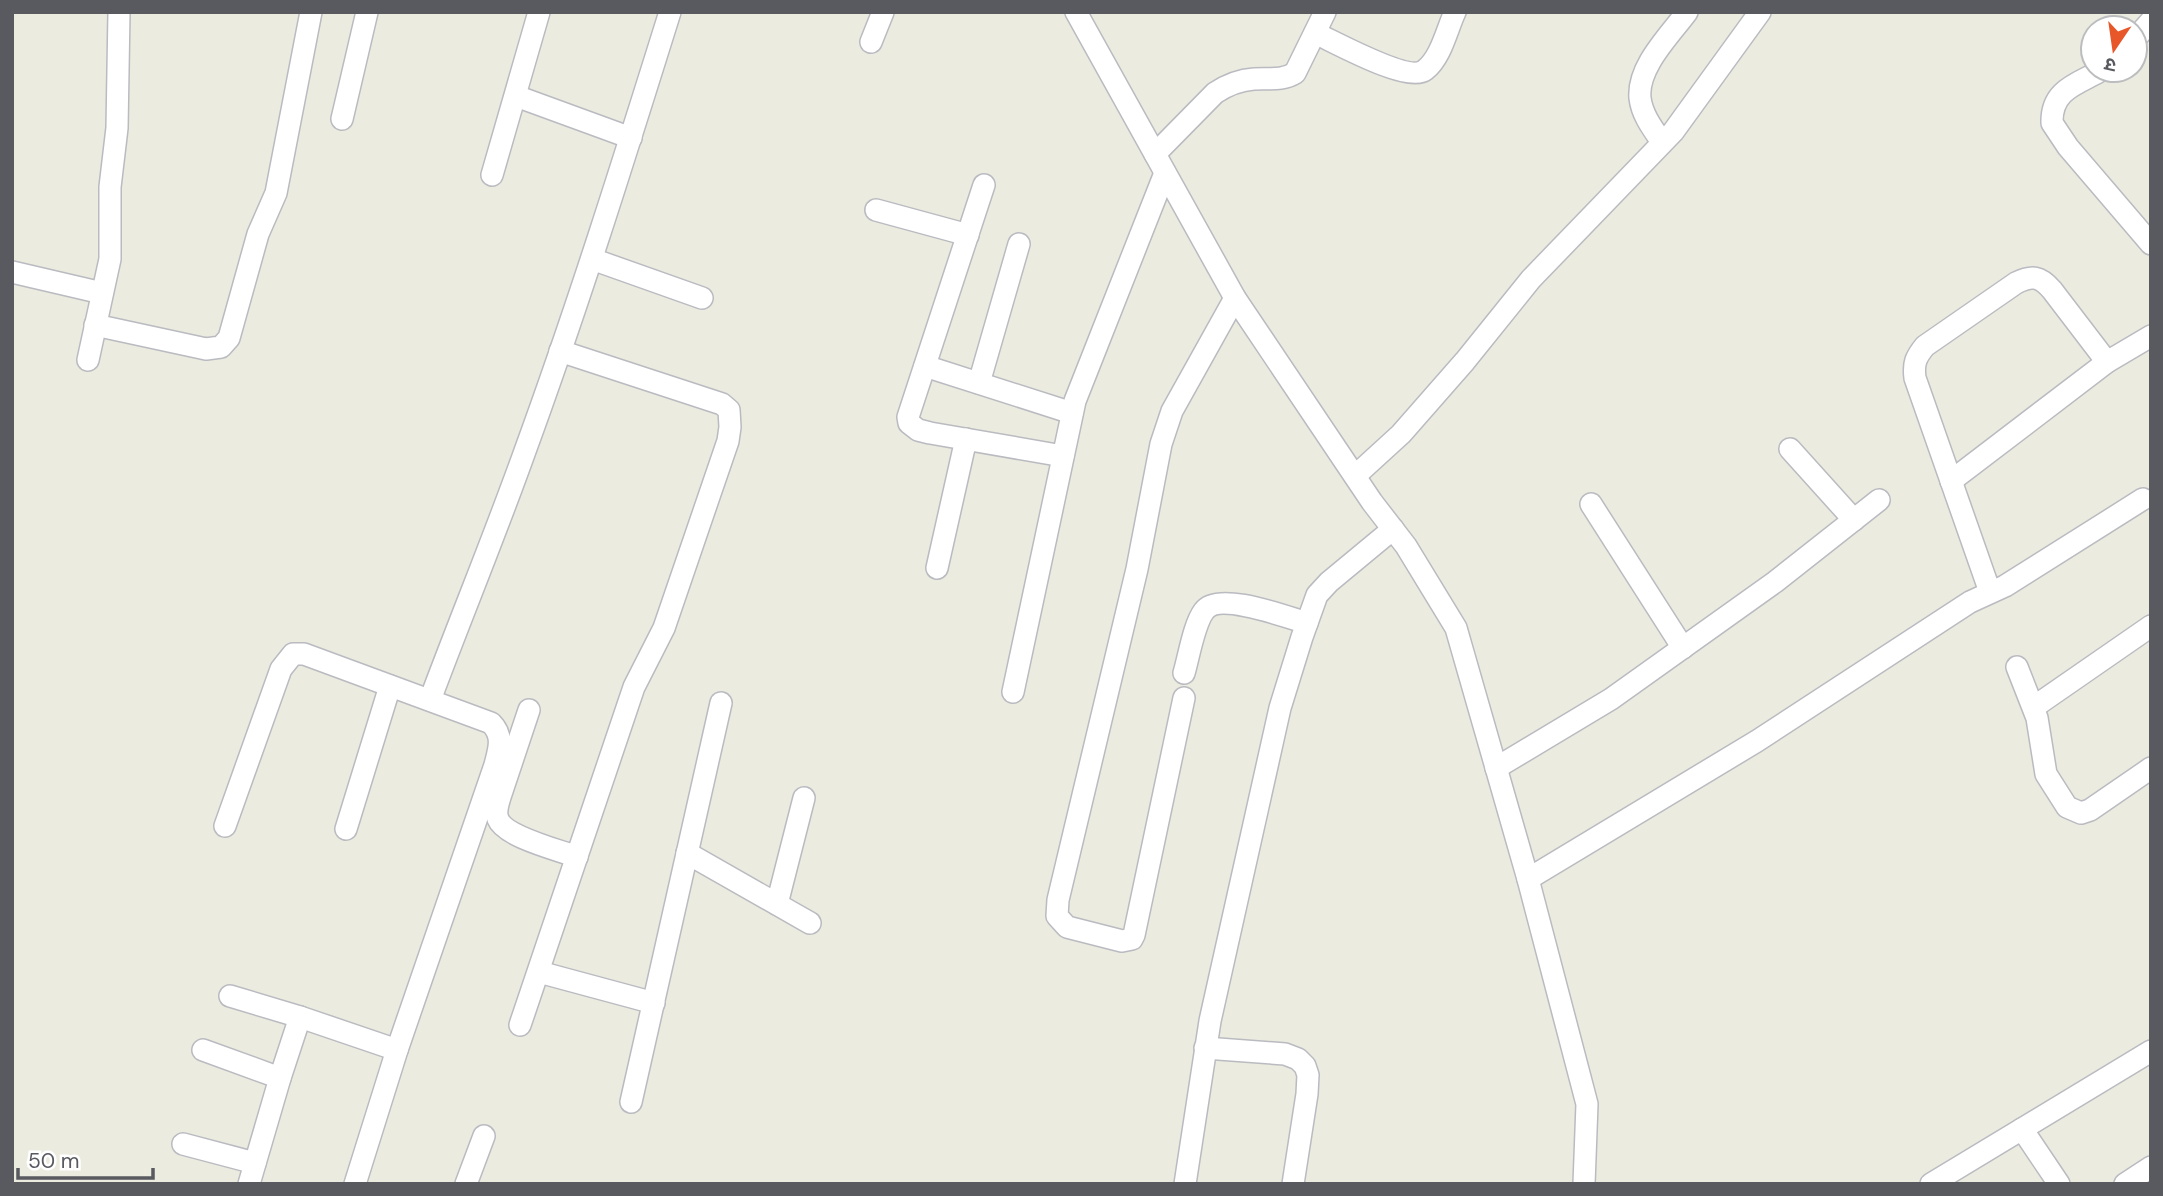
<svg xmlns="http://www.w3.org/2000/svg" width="2163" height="1196" viewBox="0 0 2163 1196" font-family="'DM Sans','Noto Sans Devanagari',sans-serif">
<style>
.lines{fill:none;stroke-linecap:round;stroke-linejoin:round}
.minor-casing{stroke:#babbc1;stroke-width:24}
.minor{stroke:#fff;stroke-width:21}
</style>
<rect width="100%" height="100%" fill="#ebebdf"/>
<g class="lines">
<defs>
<g id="minor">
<polyline points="1076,12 1235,298 1372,502 1406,546 1456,628 1528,879 1587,1104 1584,1184"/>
<path d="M 1315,33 C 1335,42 1408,83 1425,70 C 1441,58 1447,29 1455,12"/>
<polyline points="2135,39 2151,21"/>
<polyline points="871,42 883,12"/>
<path d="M 2102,70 C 2078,84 2051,89 2052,123 L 2068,147 L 2151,244"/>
<polyline points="516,96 631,138"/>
<polyline points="342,119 367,12"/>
<path d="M 1662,142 C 1653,129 1642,115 1640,98 C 1637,67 1670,35 1687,12"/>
<path d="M 1155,154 L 1215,93 C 1227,85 1239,80 1254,79 C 1269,78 1282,81 1295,73 L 1325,12"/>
<polyline points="492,175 539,12"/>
<polyline points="984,185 908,417 909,423 918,430 930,433 1063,456"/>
<polyline points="876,210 968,235"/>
<polyline points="592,259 702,298"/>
<polyline points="12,272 102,293"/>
<polyline points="95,325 206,349 221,347 229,338 258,234 276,193 311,12"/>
<polyline points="88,360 110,259 110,187 117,128 119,12"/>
<polyline points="925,366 1072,413"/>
<polyline points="979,383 1019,244"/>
<polyline points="1790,449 1854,520"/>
<polyline points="1355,476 1401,434 1465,361 1531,279 1673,132 1760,12"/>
<polyline points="1951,481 2107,362 2151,336"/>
<polyline points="1591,504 1683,648"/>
<polyline points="937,568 966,439"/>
<path d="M 1990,592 L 1915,378 C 1913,363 1916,357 1925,346 L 2016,283 C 2032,275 2040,276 2052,290 L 2107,362"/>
<polyline points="2017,667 2037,718 2046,774 2067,807 2081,813 2090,810 2151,768"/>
<path d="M 1184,673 C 1189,656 1194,624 1204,611 C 1218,591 1286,617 1307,623"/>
<polyline points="1013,692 1075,401 1165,173"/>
<polyline points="1184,698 1134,935 1132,939 1122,941 1067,927 1057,916 1058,900 1137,569 1161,444 1172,411 1235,298"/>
<path d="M 430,700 C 461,617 495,535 525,451 C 578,306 624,159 670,12"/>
<polyline points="2034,707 2151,626"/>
<path d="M 529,710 L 500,797 C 498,804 495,812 498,819 C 505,837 559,850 577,857"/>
<polyline points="1496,768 1611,699 1775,582 1879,500"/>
<path d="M 225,826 L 281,669 L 293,654 L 304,654 L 491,723 C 504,736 499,749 495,765 L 397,1050 L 355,1184"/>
<polyline points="346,829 390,686"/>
<polyline points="687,853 810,923"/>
<polyline points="1528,879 1757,741 1970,602 2005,586 2143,499"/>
<polyline points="777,904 804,798"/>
<polyline points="539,972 654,1003"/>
<polyline points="230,996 300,1017 397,1050"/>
<polyline points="520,1025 634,687 664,628 728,441 730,427 729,410 722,404 560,351"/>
<polyline points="1205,1048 1285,1054 1298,1059 1305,1066 1308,1075 1307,1094 1293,1184"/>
<polyline points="203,1050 280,1078"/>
<polyline points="631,1102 721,703"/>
<polyline points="2022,1129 2059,1184"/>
<polyline points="183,1144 255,1163"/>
<polyline points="249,1184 280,1078 300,1017"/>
<polyline points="466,1184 484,1136"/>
<polyline points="1185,1184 1210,1021 1280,708 1302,637 1317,595 1329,582 1393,529"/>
<polyline points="1931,1184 2151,1051"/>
<polyline points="2125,1184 2151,1167"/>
</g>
</defs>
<use href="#minor" class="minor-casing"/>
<use href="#minor" class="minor"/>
</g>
<rect width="2163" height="1196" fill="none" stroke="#585a60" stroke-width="28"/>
<g transform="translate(2114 49) rotate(193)"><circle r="33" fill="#ffffff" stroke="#bcbdbf" stroke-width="2"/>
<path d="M0-5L12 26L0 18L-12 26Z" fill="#e85729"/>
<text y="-10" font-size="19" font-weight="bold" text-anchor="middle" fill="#585a60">उ</text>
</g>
<path d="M18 1168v10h135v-10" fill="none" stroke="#585a60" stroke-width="3.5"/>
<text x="28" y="1168" font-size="21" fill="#585a60" stroke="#ffffff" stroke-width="5" paint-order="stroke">50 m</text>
</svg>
